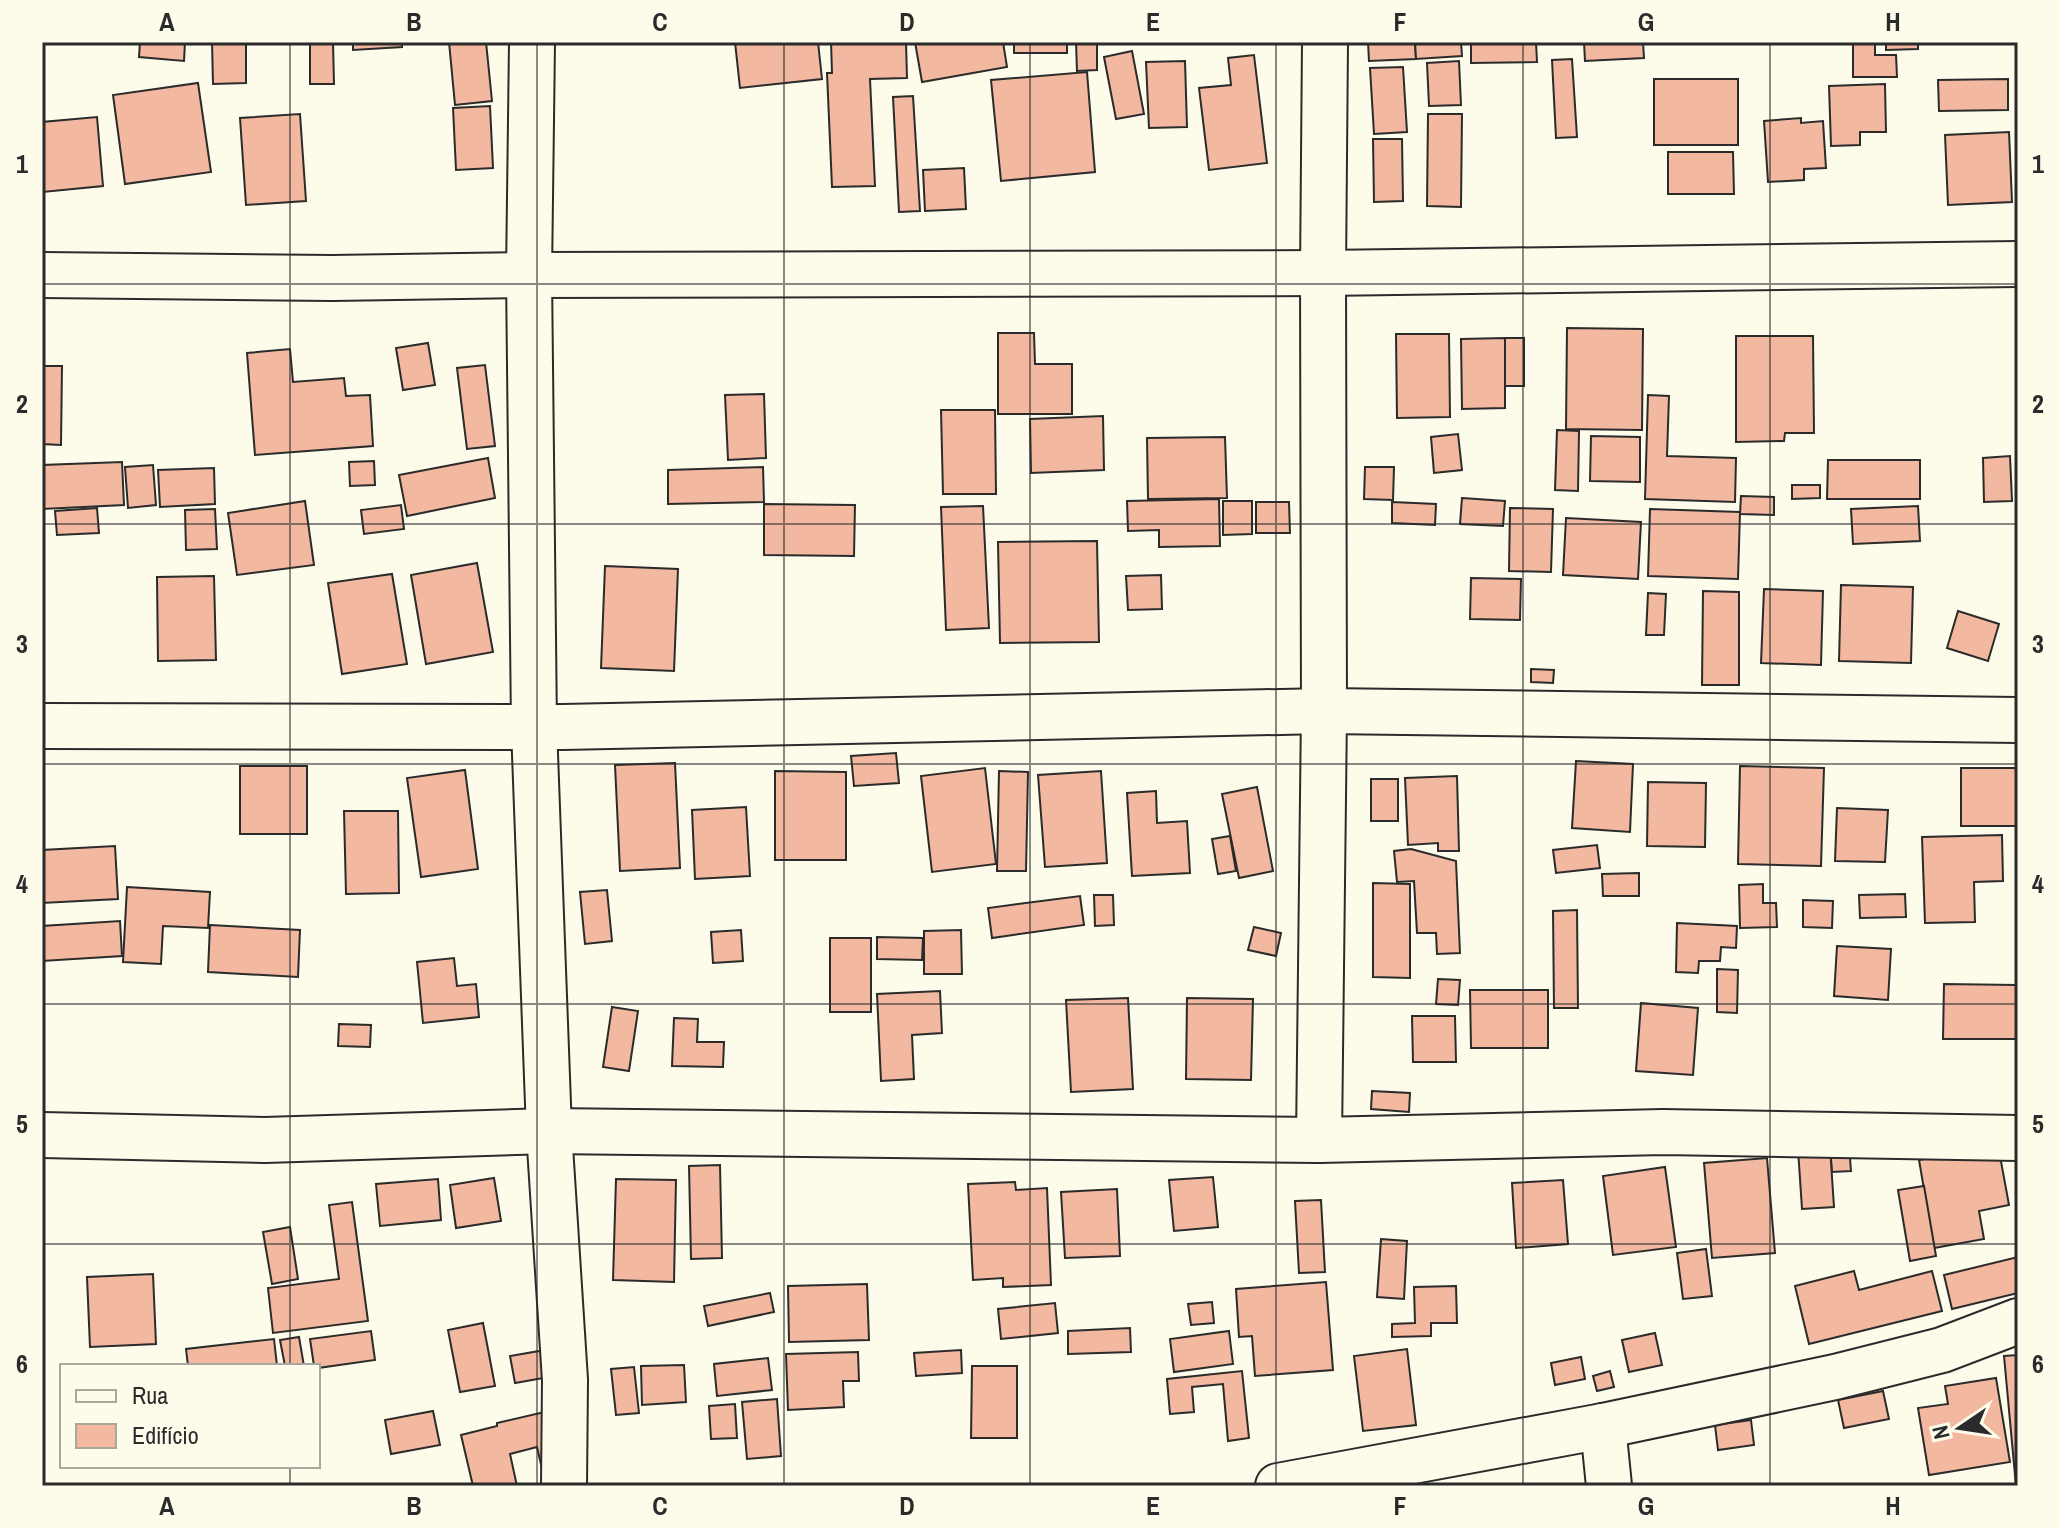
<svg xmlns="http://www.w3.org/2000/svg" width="2060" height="1528" viewBox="0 0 2060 1528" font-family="'Archivo Narrow',sans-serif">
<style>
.building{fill:#f2b8a0;stroke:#2b2b2b;stroke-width:2}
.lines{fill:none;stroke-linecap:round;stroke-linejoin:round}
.minor-casing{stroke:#2b2b2b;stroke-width:48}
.minor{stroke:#fdfbea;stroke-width:44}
.grid{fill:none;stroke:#2b2b2b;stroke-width:2;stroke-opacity:0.55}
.neatline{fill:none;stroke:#2b2b2b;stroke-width:3}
.grid-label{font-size:26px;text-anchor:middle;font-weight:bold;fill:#2b2b2b}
</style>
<rect width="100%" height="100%" fill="#fdfbea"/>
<g class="building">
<polygon points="140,42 185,42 184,61 139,57"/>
<polygon points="212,42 246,42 246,83 213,84"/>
<polygon points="310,42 333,42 334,84 310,84"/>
<polygon points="353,42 402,42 402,47 353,50"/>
<polygon points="449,42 486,42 492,101 455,105"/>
<polygon points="735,42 818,42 822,79 740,88"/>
<polygon points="831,42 906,42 907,78 870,79 875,186 832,187 827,73 832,73"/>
<polygon points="915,42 1003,42 1007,67 922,82"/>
<rect x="1014" y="42" width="53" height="11"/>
<polygon points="1076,42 1097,42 1097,70 1077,71"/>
<polygon points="1368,42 1415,42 1416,59 1369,61"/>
<polygon points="1415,42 1461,42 1462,56 1416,59"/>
<polygon points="1471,42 1536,42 1537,62 1471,63"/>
<polygon points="1584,42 1643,42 1644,58 1585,61"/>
<polygon points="1853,42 1875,42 1875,55 1896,55 1897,77 1853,77"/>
<polygon points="1886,42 1918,42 1918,49 1886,50"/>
<polygon points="1132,51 1144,114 1116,119 1104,57"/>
<polygon points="1254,55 1267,163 1209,170 1199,88 1231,85 1228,58"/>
<polygon points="1572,59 1577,137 1556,138 1552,60"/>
<polygon points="1185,61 1187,127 1149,128 1146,62"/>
<polygon points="1459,61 1461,105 1429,106 1427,63"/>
<polygon points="1403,67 1407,132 1374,134 1370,68"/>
<polygon points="1087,72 1095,172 1001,181 991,80"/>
<rect x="1654" y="79" width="84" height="66"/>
<polygon points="2008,79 2008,110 1939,111 1938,80"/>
<polygon points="198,83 211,172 125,184 113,95"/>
<polygon points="1885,84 1886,132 1860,132 1860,145 1831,146 1829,86"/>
<polygon points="913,96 920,211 899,212 893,97"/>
<polygon points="490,106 493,168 456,170 453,108"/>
<polygon points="300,114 306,201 246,205 240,118"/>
<polygon points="1428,114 1462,114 1461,207 1427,206"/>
<polygon points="97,117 103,186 43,192 42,122"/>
<polygon points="1801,118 1801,123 1823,121 1826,168 1804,169 1804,180 1768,182 1764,121"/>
<polygon points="2009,132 2012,202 1948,205 1945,135"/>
<polygon points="1373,139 1402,139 1403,201 1374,202"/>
<polygon points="1668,152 1733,152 1734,194 1668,194"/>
<polygon points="964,168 966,209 925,211 923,170"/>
<polygon points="1567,328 1643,329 1642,430 1566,429"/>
<polygon points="998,333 1034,333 1035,364 1072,364 1072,414 998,414"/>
<polygon points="1396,334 1449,334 1450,417 1397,418"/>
<polygon points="1736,336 1813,336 1814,433 1785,433 1784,441 1736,442"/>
<rect x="1505" y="338" width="19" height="48"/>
<polygon points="1505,338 1505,408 1462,409 1461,339"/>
<polygon points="428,343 435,385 403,390 396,348"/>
<polygon points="290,349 293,382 344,378 346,396 370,395 373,446 255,455 247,353"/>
<polygon points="485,365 495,446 467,449 457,368"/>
<polygon points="42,366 62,366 61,445 42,444"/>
<polygon points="764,394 766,458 728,460 725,395"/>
<polygon points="1648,395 1669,396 1667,456 1736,458 1735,502 1645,499"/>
<polygon points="941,410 995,410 996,494 943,494"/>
<polygon points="1103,416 1104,470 1031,473 1030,419"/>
<polygon points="1557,430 1579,431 1578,491 1555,490"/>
<polygon points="1458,434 1462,470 1434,473 1431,437"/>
<polygon points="1591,436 1640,437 1640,482 1590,481"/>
<polygon points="1225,437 1227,498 1148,499 1147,438"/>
<polygon points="2010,456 2012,501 1984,502 1983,458"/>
<polygon points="488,458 495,498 407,516 399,475"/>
<polygon points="1828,460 1920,460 1920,499 1827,499"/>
<polygon points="374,461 375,485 350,486 349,462"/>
<polygon points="122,462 124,505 42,509 42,465"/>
<polygon points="153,465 156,505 128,508 125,467"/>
<polygon points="763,467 764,502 668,504 668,470"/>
<polygon points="1365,467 1394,467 1393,500 1364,499"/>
<polygon points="214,468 215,504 160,507 158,470"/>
<polygon points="1792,485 1820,485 1820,498 1792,499"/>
<polygon points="1741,496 1774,497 1774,515 1740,514"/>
<polygon points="1462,498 1505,501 1503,526 1460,524"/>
<polygon points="1219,499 1220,546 1159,547 1159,530 1128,531 1127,501"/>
<polygon points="305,501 314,565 237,575 228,513"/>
<polygon points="1223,501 1252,501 1252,534 1223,535"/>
<polygon points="1256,502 1289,502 1290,533 1256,533"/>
<polygon points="1392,502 1436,504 1435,525 1392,523"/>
<polygon points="764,504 855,505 854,556 764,555"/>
<polygon points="401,505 404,529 364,534 361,510"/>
<polygon points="983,506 989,628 946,630 941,507"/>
<polygon points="1918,506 1920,541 1853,544 1851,509"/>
<polygon points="97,508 99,533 57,535 55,511"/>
<polygon points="1510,508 1553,509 1551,572 1509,571"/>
<polygon points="215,509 217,549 186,550 185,510"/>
<polygon points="1650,509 1740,512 1738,579 1648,576"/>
<polygon points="1566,518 1641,522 1638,579 1563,575"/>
<polygon points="1097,541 1099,642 1000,643 998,542"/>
<polygon points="477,563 493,652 426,664 411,575"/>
<polygon points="605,566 678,569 674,671 601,668"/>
<polygon points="392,574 407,664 342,674 328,583"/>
<polygon points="1161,575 1162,609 1128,610 1126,576"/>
<polygon points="214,576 216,660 158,661 157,577"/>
<polygon points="1471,578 1521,579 1520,620 1470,619"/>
<polygon points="1841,585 1913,587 1911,663 1839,661"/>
<polygon points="1764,589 1823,591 1821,665 1761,663"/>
<polygon points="1703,591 1739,592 1739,685 1702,685"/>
<polygon points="1648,593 1666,594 1664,635 1646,635"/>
<polygon points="1958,611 1999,624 1988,661 1947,648"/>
<polygon points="1531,669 1554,670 1553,683 1531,682"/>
<polygon points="896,753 899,783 854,786 851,756"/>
<polygon points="1576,761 1633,764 1630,832 1572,828"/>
<polygon points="675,763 680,868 620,871 615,765"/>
<rect x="240" y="766" width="67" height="68"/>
<polygon points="1740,766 1824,768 1821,866 1738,864"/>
<polygon points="985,768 996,864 932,872 921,776"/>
<polygon points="1961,768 2016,768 2017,826 1961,826"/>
<polygon points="465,770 478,869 421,877 407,778"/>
<polygon points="775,771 846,772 846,860 775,860"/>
<polygon points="999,771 1028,772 1026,871 997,871"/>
<polygon points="1101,771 1107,863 1045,867 1038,775"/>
<polygon points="1457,776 1459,851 1438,851 1438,843 1408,845 1405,778"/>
<rect x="1371" y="779" width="27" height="42"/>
<polygon points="1648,782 1706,783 1705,847 1647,846"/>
<polygon points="1257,787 1273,871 1239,878 1222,794"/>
<polygon points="1156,791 1157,823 1187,821 1190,873 1132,876 1127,793"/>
<polygon points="746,807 750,876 695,879 692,810"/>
<polygon points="1837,808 1888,810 1885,862 1835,861"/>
<polygon points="344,811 398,811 399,893 346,894"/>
<polygon points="2002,835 2003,881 1974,882 1975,922 1925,923 1922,837"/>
<polygon points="1230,836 1236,871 1218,874 1212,839"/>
<polygon points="1597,845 1600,868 1556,873 1553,850"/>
<polygon points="115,846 118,899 42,903 42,850"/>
<polygon points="1411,849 1456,861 1460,953 1437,954 1436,933 1417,933 1414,881 1397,882 1394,851"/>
<polygon points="1639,873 1639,896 1603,896 1602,874"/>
<polygon points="1373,883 1410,884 1410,978 1373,977"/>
<polygon points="1763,884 1763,903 1776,903 1777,927 1740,928 1739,885"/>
<polygon points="127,887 210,892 208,928 163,926 161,964 123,962"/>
<polygon points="607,890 612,941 585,944 580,892"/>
<polygon points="1905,894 1906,917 1860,918 1859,895"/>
<polygon points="1094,895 1113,895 1114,925 1095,926"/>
<polygon points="1080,896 1084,925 992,938 988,908"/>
<polygon points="1803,900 1833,901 1832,928 1803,927"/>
<polygon points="1577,910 1578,1008 1554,1008 1553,911"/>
<polygon points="120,921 122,956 42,961 42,926"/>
<polygon points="1677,923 1737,926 1736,948 1721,947 1720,961 1699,961 1698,973 1676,972"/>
<polygon points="210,925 300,930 298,977 208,972"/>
<polygon points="1254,927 1281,933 1276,956 1248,950"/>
<polygon points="741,930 743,961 713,963 711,932"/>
<polygon points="961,930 962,974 924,974 924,931"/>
<polygon points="877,937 923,938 922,960 877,959"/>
<rect x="830" y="938" width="41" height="74"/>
<polygon points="1837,946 1891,949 1888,1000 1834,996"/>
<polygon points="454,958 457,986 476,984 479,1017 423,1023 417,962"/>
<polygon points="1717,969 1738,970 1737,1013 1717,1012"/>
<polygon points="1438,979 1460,980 1458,1005 1436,1004"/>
<polygon points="1944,984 2016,985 2016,1039 1943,1039"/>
<polygon points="1470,990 1548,990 1548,1048 1471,1048"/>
<polygon points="940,991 942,1033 912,1035 914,1079 881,1081 877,994"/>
<polygon points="1128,998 1133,1089 1071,1092 1066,1000"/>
<polygon points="1187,998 1253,999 1251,1080 1186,1079"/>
<polygon points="1641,1003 1698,1008 1693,1075 1636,1071"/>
<polygon points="612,1007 638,1011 629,1071 603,1067"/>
<polygon points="1412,1016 1455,1016 1456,1062 1413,1062"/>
<polygon points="674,1018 698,1019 697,1042 724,1042 723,1067 672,1066"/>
<polygon points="339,1024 371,1025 370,1047 338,1046"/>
<polygon points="1372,1091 1410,1093 1409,1112 1371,1109"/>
<polygon points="1998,1145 2009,1205 1979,1211 1984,1239 1934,1248 1919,1160"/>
<polygon points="1849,1146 1851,1171 1832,1172 1830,1147"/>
<polygon points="1830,1147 1834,1207 1802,1209 1798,1149"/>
<polygon points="1767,1158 1775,1253 1712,1258 1704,1163"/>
<polygon points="720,1165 722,1258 691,1259 689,1166"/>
<polygon points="1665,1167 1676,1247 1613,1255 1603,1176"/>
<polygon points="1213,1177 1218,1227 1174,1231 1169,1180"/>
<polygon points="494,1178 501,1221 456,1228 450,1185"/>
<polygon points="438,1179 441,1220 380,1226 376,1184"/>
<polygon points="616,1179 676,1180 674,1282 613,1280"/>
<polygon points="1563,1180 1568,1244 1516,1248 1512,1183"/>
<polygon points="1015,1182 1016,1190 1047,1188 1051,1285 1003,1287 1003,1278 973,1280 968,1184"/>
<polygon points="1924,1186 1936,1256 1910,1261 1898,1190"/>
<polygon points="1117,1189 1120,1256 1065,1258 1061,1192"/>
<polygon points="1321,1200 1325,1272 1299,1273 1295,1201"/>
<polygon points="352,1202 368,1321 273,1333 268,1288 339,1279 329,1205"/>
<polygon points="290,1227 298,1279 272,1284 263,1232"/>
<polygon points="1381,1239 1407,1241 1404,1299 1377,1297"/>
<polygon points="1706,1249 1712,1296 1683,1299 1677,1253"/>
<polygon points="2018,1257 2018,1293 1952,1309 1944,1275"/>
<polygon points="1854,1271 1859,1290 1932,1271 1942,1311 1809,1344 1795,1286"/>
<polygon points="153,1274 156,1344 90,1347 87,1277"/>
<polygon points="1326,1282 1333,1370 1255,1376 1252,1336 1239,1337 1236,1289"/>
<polygon points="867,1284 869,1340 789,1342 788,1286"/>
<polygon points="1456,1286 1457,1323 1431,1323 1431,1336 1392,1337 1392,1324 1415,1323 1414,1287"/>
<polygon points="770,1293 774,1312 708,1326 704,1306"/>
<polygon points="1212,1302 1214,1323 1191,1325 1188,1304"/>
<polygon points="1055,1303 1058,1333 1001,1339 998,1309"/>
<polygon points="483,1323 495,1386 460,1392 448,1330"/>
<polygon points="1130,1328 1131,1352 1068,1354 1068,1331"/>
<polygon points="371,1331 375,1360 318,1368 318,1366 314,1366 310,1339"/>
<polygon points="1229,1331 1233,1364 1174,1372 1170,1339"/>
<polygon points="1655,1333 1662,1365 1629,1372 1622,1340"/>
<polygon points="299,1337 304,1366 285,1366 280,1340"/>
<polygon points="274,1339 277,1366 188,1366 186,1349"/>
<polygon points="1407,1349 1416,1425 1363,1431 1354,1356"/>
<polygon points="545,1350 549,1377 515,1383 510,1356"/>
<polygon points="961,1350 962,1373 916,1376 914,1353"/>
<polygon points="858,1352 859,1381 843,1381 844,1407 788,1410 786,1354"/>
<polygon points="2018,1355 2018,1486 2016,1486 2004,1356"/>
<polygon points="1581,1357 1585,1379 1555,1385 1551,1363"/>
<polygon points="768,1358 772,1390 717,1396 714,1364"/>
<polygon points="684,1365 686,1402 642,1405 641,1366"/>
<polygon points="972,1366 1017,1366 1017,1438 971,1438"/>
<polygon points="634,1367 639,1413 616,1415 611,1369"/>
<polygon points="1242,1371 1249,1438 1228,1441 1223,1384 1192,1387 1194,1412 1170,1414 1167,1379"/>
<polygon points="1610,1371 1614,1387 1597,1391 1593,1376"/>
<polygon points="1996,1378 2010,1462 1929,1475 1918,1408 1948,1404 1945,1386"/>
<polygon points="1883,1391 1889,1419 1844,1428 1838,1400"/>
<polygon points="777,1399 781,1456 747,1459 742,1402"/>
<polygon points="735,1404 737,1438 711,1439 709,1406"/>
<polygon points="553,1410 546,1486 537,1447 510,1454 517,1486 473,1486 461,1435 497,1426 497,1423"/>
<polygon points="433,1411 440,1445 391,1454 385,1420"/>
<polygon points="1751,1420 1754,1445 1718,1450 1715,1425"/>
</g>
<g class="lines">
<defs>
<g id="minor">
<polyline points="532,42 529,275 534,727 549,1131 565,1380 564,1486"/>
<polyline points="42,275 332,278 529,275 1323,273 2018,264"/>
<polyline points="42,726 563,727 1324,711 2018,720"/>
<polyline points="42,1135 265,1140 549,1131 1319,1140 1663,1132 2018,1138"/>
<polyline points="1319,1140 1324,711 1323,273 1325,42"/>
<polyline points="1603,1426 1609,1486"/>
<polyline points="1278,1486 1603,1426 1835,1377 1942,1350 2018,1321"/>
</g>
</defs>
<use href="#minor" class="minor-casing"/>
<use href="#minor" class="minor"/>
</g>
<path class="grid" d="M 290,42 L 290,1366M 537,42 L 537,1486M 784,42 L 784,1486M 1030,42 L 1030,1486M 1276,42 L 1276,1486M 1523,42 L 1523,1486M 1770,42 L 1770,1486M 42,284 L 2018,284M 42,524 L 2018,524M 42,764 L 2018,764M 42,1004 L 2018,1004M 42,1244 L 2018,1244M 290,1466 L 290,1486"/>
<rect width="2060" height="1528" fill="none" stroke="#fdfbea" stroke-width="88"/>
<rect x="60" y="1364" width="260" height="104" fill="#fdfbea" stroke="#a9a89e" stroke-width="2"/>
<rect x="76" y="1390" width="40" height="12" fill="#fdfbea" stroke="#a9a89e" stroke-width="2"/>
<text x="132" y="1404" font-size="24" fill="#2b2b2b">Rua</text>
<rect x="76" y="1424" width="40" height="24" fill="#f2b8a0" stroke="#a9a89e" stroke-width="2"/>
<text x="132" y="1444" font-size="24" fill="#2b2b2b">Edifício</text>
<g transform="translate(1960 1428) rotate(257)" stroke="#fdfbea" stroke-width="6" paint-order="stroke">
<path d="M0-6L14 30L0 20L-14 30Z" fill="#2b2b2b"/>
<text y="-12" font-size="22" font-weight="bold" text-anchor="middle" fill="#2b2b2b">N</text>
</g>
<rect x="44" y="44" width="1972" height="1440" class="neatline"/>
<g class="grid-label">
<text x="167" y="31">A</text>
<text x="414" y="31">B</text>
<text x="660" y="31">C</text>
<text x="907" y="31">D</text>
<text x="1153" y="31">E</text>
<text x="1400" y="31">F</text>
<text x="1646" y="31">G</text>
<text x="1893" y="31">H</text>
<text x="22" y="173">1</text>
<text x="2038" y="173">1</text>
<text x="22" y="413">2</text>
<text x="2038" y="413">2</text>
<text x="22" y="653">3</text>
<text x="2038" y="653">3</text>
<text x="22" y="893">4</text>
<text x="2038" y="893">4</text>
<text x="22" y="1133">5</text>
<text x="2038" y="1133">5</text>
<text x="22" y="1373">6</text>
<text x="2038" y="1373">6</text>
<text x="167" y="1515">A</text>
<text x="414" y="1515">B</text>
<text x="660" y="1515">C</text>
<text x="907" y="1515">D</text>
<text x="1153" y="1515">E</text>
<text x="1400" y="1515">F</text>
<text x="1646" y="1515">G</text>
<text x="1893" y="1515">H</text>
</g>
</svg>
